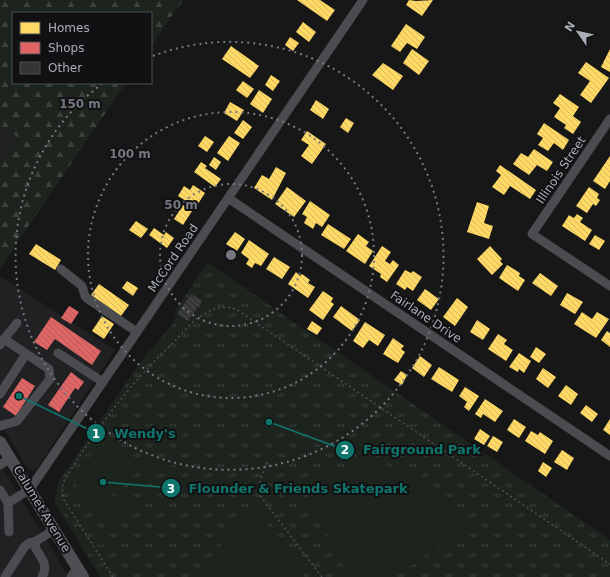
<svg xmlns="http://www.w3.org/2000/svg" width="610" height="577" viewBox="0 0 610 577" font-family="'DejaVu Sans',sans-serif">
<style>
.built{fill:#212123}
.forest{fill:url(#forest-firs)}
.park{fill:url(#park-tufts)}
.pitch{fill:#1d241e}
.homes{fill:url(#homes-back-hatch)}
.shops{fill:url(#shops-back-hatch)}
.building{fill:url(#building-back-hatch)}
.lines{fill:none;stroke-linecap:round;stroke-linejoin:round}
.path{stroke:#4d4e52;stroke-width:1.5;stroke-dasharray:2 3;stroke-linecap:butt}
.minor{stroke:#4b4c50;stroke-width:9}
.major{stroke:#4d4f52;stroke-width:12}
.ring{fill:none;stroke:#757880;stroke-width:2;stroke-dasharray:2 4}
.labels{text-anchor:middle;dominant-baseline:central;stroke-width:4;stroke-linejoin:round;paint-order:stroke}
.street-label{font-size:12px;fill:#a8adb8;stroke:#111113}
.centre{fill:#757880;stroke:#111113;stroke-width:2}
.ring-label{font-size:12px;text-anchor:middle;font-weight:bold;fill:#757880;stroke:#111113;stroke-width:4;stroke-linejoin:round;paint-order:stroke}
.leader{fill:none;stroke:#0f766e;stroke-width:1.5}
.callout-dot{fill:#0f766e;stroke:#111113;stroke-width:1.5}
.mark-label{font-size:12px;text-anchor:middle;font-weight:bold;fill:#fff}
.callout-label{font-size:13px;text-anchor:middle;font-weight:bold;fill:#0f766e;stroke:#111113;stroke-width:4;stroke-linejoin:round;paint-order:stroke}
</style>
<defs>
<pattern id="forest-firs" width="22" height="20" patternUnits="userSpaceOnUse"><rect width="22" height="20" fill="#1d241e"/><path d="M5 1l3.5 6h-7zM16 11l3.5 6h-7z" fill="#3b413d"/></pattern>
<pattern id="park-tufts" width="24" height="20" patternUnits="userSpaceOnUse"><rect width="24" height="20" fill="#1d241e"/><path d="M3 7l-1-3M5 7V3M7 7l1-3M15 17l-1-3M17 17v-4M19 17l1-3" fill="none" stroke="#3b413d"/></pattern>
<pattern id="homes-back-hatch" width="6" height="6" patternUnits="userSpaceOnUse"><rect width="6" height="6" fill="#ffd966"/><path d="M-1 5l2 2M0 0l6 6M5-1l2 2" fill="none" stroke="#d6b85d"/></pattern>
<pattern id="shops-back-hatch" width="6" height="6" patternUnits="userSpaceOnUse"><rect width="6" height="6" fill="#e06666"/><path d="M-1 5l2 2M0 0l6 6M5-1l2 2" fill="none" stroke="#b45a5a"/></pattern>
<pattern id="building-back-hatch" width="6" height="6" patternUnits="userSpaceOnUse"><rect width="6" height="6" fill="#353536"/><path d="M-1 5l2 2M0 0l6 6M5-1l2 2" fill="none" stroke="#4f5051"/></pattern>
</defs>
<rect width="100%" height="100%" fill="#171717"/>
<g class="built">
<polygon points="0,125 18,137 0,165"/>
<polygon points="0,276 115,350 37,468 32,471 28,469 0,423"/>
<polygon points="0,464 69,577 0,577"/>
</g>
<polygon class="forest" points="0,0 183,0 151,46 151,13 13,13 13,83 126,83 0,268 0,165 18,137 0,125"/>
<polygon class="park" points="207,262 610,540 610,577 100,577 54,501 59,481 139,364 173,323 176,310"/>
<g class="pitch">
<path d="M 100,443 L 121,457 L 126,465 L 174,455 L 176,465 L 130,474 L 127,482 L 120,491 L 115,492 L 111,490 L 110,494 L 122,499 L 129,500 L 132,498 L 134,501 L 132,503 L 133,510 L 125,520 L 118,521 L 112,516 L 111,519 L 108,518 L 108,516 L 100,514 L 95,510 L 91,515 L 82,506 L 84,504 C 77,500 74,487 78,480 L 76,480 L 80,468 L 82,469 Z"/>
<path d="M 362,464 C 373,465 384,465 395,468 C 420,475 462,499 468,526 L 394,577 L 349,577 L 302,483 C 322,474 340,467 362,464 Z"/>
<path d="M 256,508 L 305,577 L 204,577 C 216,549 232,526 256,508 Z"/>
</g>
<g class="homes">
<polygon points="297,0 320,0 335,10 327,21"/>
<polygon points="409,0 416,1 433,0 422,16 406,5"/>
<polygon points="303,22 316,32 309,42 296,32"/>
<polygon points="406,24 425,37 417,49 407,43 400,52 391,46"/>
<polygon points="290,37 299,43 293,51 285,45"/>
<polygon points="231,46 259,66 250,78 222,59"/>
<polygon points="412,49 429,61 419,75 403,63"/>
<polygon points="610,49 610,72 601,67"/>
<polygon points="586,62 609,78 591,103 580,95 590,81 578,73"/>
<polygon points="383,63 403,76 393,90 372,75"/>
<polygon points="271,75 280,81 273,91 265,85"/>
<polygon points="243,81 254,89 247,98 236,90"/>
<polygon points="259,90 272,99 263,113 250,104"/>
<polygon points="560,94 579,107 573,116 581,122 573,134 564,128 566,125 554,117 560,108 553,103"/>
<polygon points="316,100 329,109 323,119 310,110"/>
<polygon points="230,102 244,110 237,121 224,113"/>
<polygon points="346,118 354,123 348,133 340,127"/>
<polygon points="243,120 252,127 243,139 234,133"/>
<polygon points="544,123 569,140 563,150 554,143 548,151 538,145 543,138 537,134"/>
<polygon points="307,131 326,144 312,164 301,156 309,145 301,140"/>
<polygon points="205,136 214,142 207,152 198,146"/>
<polygon points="229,136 240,143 228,161 217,153"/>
<polygon points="534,149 553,162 547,171 537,165 529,175 513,164 521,153 528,157"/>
<polygon points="610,156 610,181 605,189 593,181"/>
<polygon points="214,157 221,162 216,170 209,165"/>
<polygon points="201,162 207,166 205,168 221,179 215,187 194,172"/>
<polygon points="500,165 536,190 530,199 510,186 504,195 492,187 501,175 496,171"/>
<polygon points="276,167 286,173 272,200 254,188 262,175 269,179"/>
<polygon points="193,185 205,193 196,207 178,196 184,186 190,190"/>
<polygon points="287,187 306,201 294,217 275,204"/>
<polygon points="589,187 599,194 597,198 600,200 596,206 593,204 587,213 576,206"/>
<polygon points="310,201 330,215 322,227 316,223 313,229 304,223 307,217 302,214"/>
<polygon points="477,202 489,206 484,223 493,226 489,239 467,232"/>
<polygon points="183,205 192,211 183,225 174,219"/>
<polygon points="577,214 583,218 580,222 592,230 585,241 562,226 569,215 574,218"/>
<polygon points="136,221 148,229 141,238 129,230"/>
<polygon points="328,224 351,239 344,249 321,235"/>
<polygon points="154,228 164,235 166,232 174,238 167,248 149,235"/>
<polygon points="235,232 245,239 237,251 226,244"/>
<polygon points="358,234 369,242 366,246 373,251 365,264 346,251"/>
<polygon points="595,235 605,241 599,250 589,244"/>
<polygon points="249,240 269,254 261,266 255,263 252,268 246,264 249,259 241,253"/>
<polygon points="36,244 61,260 55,270 29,254"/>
<polygon points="382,246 391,252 385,261 390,264 393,260 399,265 387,282 380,277 381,274 369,266"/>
<polygon points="490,246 502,259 500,261 503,264 492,275 477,259"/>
<polygon points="274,257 290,267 282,279 266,269"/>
<polygon points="507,265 520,273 519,276 525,280 518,291 499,278"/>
<polygon points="405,270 411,273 413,271 422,277 413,291 407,287 405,290 396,284"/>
<polygon points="296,272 300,276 302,274 310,280 308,283 315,287 308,298 288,284"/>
<polygon points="540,273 558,286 551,296 532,283"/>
<polygon points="127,281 138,288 133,296 122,288"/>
<polygon points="99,284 129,305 121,316 91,295"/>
<polygon points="425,289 439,299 431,310 417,300"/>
<polygon points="323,291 333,298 331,302 334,304 323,320 309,310"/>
<polygon points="567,293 583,302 575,314 560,305"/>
<polygon points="457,298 468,307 455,326 443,317"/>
<polygon points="341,306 360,320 352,331 333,317"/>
<polygon points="582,312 592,319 597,312 609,319 596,338 574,324"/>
<polygon points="102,316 114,324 104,339 92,331"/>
<polygon points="477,320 490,329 483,340 470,332"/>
<polygon points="312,321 322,328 317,335 307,329"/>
<polygon points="365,322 385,335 378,346 369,340 363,348 353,341"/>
<polygon points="607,331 610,333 610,347 601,340"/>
<polygon points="498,334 507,340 504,344 513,350 506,361 488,349"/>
<polygon points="393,338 404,346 401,349 405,352 398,363 383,354"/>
<polygon points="536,347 546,354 539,363 530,357"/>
<polygon points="519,353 531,361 524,373 519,369 518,372 509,367"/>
<polygon points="420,356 432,365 424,377 412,368"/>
<polygon points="439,367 459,380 452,392 431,379"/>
<polygon points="543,368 556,377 548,388 536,379"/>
<polygon points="401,371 407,375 402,385 394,380"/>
<polygon points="566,385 578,394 571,405 558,396"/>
<polygon points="465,387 479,396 469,411 464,407 467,402 459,396"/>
<polygon points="485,399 503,411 495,422 483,414 481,418 475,414"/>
<polygon points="586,405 598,414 592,422 580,413"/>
<polygon points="514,419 526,427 519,438 507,430"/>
<polygon points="610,419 610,435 603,430"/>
<polygon points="480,429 490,436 484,445 474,439"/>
<polygon points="531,431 538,435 540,432 553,441 545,454 525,441"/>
<polygon points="493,436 503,442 497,452 487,446"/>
<polygon points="562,450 574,458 567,470 554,462"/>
<polygon points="543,462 552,468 546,477 538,471"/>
</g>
<g class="shops">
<polygon points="69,306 79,312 71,324 61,318"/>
<polygon points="51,317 101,351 92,365 55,339 47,350 34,342"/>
<polygon points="71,372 84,382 78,390 75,388 59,412 48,405"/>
<polygon points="22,378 35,386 16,416 3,407"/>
</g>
<polygon class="building" points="191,294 202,301 188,321 177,314"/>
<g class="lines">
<g class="path">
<polyline points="267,462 260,480 261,497 322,577"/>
<path d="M 113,577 L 64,500 L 62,488 L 64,481 C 95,430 131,382 175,341 C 184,331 194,319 206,313 C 216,307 225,306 236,309 L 610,564"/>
</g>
<g class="minor">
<polyline points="610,119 532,234 610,286"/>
<polyline points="228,198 610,456"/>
<polyline points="61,269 82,286 85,296 88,299 137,332"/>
<polyline points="4,339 17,323"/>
<polyline points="0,345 4,339 49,369 50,379 17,421 0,426"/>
<polyline points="58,353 103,382"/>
<polyline points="0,394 26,354"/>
<polyline points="0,465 10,458"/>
<polyline points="0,490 8,503 30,489 363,0"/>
<polyline points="8,503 9,532"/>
<polyline points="5,577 25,546 29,543 36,541"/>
<path d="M 42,577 C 49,565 41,558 35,547 L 36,541 L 54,530"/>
<polyline points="71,577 77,568"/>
</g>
<polyline class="major" points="0,442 83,577"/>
</g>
<g class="ring">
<circle cx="231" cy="255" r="71"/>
<circle cx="231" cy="255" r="143"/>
<path d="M153 56A214 214 0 1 1 102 84"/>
</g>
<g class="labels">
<g class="street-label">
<text transform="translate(561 170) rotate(-56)">Illinois Street</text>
<text transform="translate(173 258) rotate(-56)">McCord Road</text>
<text transform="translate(426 317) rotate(34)">Fairlane Drive</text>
<text transform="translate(42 509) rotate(59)">Calumet Avenue</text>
</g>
</g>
<circle cx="231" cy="255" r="6" class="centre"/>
<g class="ring-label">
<text x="80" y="108">150 m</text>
<text x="130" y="158">100 m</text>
<text x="181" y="209">50 m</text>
</g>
<path class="leader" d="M19 396L96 433M269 422L345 450M103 482L171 488"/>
<g class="callout-dot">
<circle cx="19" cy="396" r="4"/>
<circle cx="269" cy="422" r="4"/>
<circle cx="103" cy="482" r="4"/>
<circle cx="96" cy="433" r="10"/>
<circle cx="345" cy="450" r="10"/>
<circle cx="171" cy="488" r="10"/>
</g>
<g class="mark-label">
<text x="96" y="438">1</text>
<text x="345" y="454">2</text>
<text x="171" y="493">3</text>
</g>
<g class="callout-label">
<text x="145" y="438">Wendy's</text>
<text x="422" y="454">Fairground Park</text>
<text x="298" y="493">Flounder &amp; Friends Skatepark</text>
</g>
<rect x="12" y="12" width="140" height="72" fill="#111113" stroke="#4d4f55"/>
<rect x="20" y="22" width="20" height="12" fill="#ffd966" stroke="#4d4f55"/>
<text x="48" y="32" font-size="12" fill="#a8adb8">Homes</text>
<rect x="20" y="42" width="20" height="12" fill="#e06666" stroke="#4d4f55"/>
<text x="48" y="52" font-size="12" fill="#a8adb8">Shops</text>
<rect x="20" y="62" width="20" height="12" fill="#353536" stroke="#4d4f55"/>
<text x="48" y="72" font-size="12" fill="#a8adb8">Other</text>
<g transform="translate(578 32) rotate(304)" stroke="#111113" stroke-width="3" paint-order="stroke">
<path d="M0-3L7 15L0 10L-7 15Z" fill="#a8adb8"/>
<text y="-6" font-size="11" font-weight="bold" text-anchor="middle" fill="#a8adb8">N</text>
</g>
</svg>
